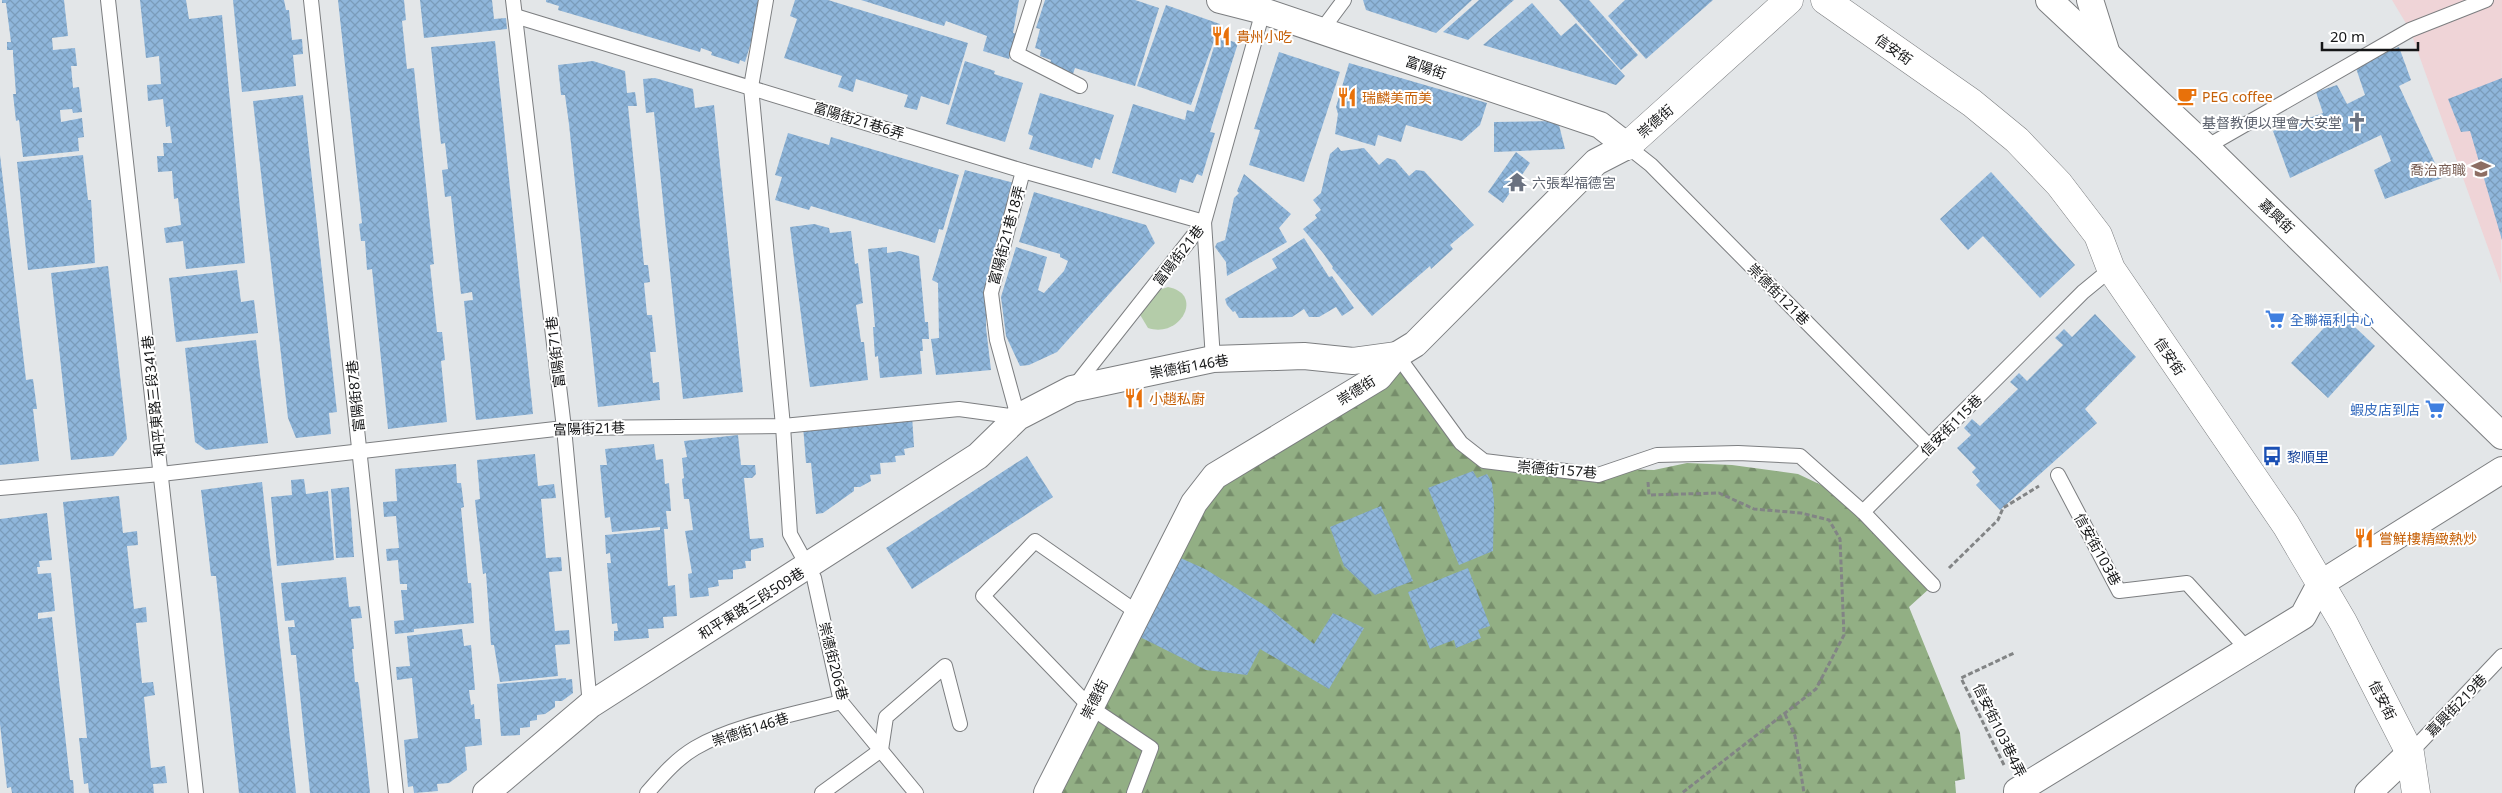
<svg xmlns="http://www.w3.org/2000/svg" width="2502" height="793" viewBox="0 0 2502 793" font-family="'Noto Sans','Noto Sans TC',sans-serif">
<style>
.education{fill:#efd4d7}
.grass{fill:#b4cca9}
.forest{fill:url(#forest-firs)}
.building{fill:url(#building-cross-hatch)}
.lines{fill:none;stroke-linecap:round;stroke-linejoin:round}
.service-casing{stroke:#7c7e80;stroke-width:16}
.minor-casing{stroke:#7c7e80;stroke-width:28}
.tertiary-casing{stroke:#7c7e80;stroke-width:29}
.path{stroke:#828485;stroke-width:3;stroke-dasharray:5 2.5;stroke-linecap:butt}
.service{stroke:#fff;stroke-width:14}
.minor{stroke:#fff;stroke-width:26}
.tertiary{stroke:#fff;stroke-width:28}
.labels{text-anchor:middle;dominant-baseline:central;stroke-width:4;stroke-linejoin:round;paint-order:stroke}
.food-label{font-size:14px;fill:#c56008;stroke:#fff;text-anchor:start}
.street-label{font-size:14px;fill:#151617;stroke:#fff}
.worship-label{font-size:14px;fill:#5b616d;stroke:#fff;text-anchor:end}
.education-label{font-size:14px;fill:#785e54;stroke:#fff;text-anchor:end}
.shop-label{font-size:14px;fill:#366cbe;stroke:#fff;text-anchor:start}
.transit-label{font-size:14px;fill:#164399;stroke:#fff;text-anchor:start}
</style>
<defs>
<pattern id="forest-firs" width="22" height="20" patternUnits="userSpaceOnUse" patternTransform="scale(1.25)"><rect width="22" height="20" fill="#92af84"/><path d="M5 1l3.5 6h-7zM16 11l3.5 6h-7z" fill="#768d6b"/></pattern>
<pattern id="building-cross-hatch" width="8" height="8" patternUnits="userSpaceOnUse" patternTransform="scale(1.25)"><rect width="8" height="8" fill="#8fb6db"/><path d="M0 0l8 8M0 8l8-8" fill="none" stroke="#7a9cbb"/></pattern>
</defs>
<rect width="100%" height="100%" fill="#e3e6e8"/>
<polygon class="education" points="2392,0 2502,0 2501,284 2410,30"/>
<path class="grass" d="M 1168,287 C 1205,294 1180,339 1148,328 L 1139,313 L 1159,290 Z"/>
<polygon class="forest" points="1394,365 1484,465 1654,470 1687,463 1732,465 1798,474 1836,492 1930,588 1909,607 1960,733 1965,779 1955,781 1956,793 1054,793 1219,481"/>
<g class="building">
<polygon points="2,0 64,0 68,36 52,38 53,50 75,48 77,66 71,66 73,88 79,87 82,112 73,113 72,109 60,110 61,122 82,118 84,137 78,138 79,151 23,157 19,120 16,121 13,94 16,94 13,54 13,50 7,50 7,42 11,42 6,3 2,3"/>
<polygon points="140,0 186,0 189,19 222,15 245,263 186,269 183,241 166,243 164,228 181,225 178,198 174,199 172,171 158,172 157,156 164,156 163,143 172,143 170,126 166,127 163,99 148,101 147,85 161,84 159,56 146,58"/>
<polygon points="233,0 284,0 286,10 289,10 292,40 302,39 303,54 293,55 296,86 242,92"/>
<polygon points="338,0 404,0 406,20 402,21 407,69 414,68 434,264 430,265 437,332 442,332 445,360 441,361 447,422 388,429 372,269 367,270 365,241 361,241 359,224 362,223"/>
<polygon points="420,0 492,0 494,19 506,18 507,29 424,38"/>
<polygon points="546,0 764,0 745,62 740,60 739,64 711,55 712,52 701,48 700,52 558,10 559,6 546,2"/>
<polygon points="795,0 828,0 968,43 949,105 921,96 917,110 904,107 908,95 856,79 853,92 838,87 842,76 784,58 797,19 790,16"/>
<polygon points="861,0 1019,0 1013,33 1017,34 1009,59 983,51 987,36 946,21 944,26"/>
<polygon points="1045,0 1135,0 1159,8 1135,86 1075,68 1073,74 1049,67 1051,60 1040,56 1041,50 1035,48 1040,29 1036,28"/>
<polygon points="1363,0 1472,0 1436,33 1366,10"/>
<polygon points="1479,0 1514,0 1468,40 1443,32"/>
<polygon points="1559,0 1589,0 1638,55 1621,70"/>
<polygon points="1625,0 1713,0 1646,59 1608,16"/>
<polygon points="1532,3 1561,36 1576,23 1625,76 1616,85 1483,45"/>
<polygon points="1166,5 1220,24 1191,105 1137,86"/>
<polygon points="1217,37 1238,43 1210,132 1215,133 1202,176 1197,174 1193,183 1180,179 1176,193 1112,173 1133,104 1185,120 1187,110 1194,112"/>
<polygon points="495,41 533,414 476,420 464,301 473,300 472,292 461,294 451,196 445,197 442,170 448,169 445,143 441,144 431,47"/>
<polygon points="2399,47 2411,80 2399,86 2442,178 2385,199 2374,170 2391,161 2381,135 2290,178 2273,131 2323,113 2316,92 2337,85 2347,104 2365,95 2355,65"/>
<polygon points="1279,52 1340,72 1304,182 1249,165 1260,130 1254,129"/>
<polygon points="593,61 625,71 627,93 635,92 637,106 628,106 644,265 648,265 650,282 644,283 647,315 652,315 656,352 650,352 653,383 659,382 660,400 598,407 569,124 565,95 561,95 558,65"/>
<polygon points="965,61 995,71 994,74 1023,83 1005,142 946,124"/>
<polygon points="1349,63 1487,103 1480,125 1462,141 1406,125 1401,142 1378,135 1375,146 1335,134 1338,114 1336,107"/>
<polygon points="655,78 693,89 695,108 714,105 743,392 683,399 654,112 646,113 643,79"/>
<polygon points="2502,78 2502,240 2470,131 2461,132 2448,99"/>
<polygon points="1040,93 1114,115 1100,160 1095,158 1092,168 1029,149 1033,136 1028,134"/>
<polygon points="303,95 337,412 329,413 331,434 296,438 288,418 253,101"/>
<polygon points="1558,121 1565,149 1494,152 1494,122"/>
<polygon points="788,133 829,145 831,137 959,175 943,230 939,229 935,243 811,206 809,210 775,200 782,177 775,175"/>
<polygon points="1338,147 1341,151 1364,148 1379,165 1387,158 1395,160 1409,176 1416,170 1424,171 1474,225 1450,245 1453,249 1431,269 1430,266 1372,316 1332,268 1333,267 1323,253 1303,229 1317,218 1315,215 1321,210 1313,200 1321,193 1330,154"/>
<polygon points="1516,152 1530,163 1503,203 1488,192"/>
<polygon points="0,155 26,380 33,379 37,409 33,409 39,461 0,465"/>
<polygon points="83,155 88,200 91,200 95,263 28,270 17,162"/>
<polygon points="965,170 1018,184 986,303 986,328 991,370 936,375 931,339 939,338 938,283 932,280"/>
<polygon points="1991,172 2075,265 2040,298 1983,236 1968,250 1940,219"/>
<polygon points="1244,174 1291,214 1279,228 1287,242 1227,276 1226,262 1215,247 1217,243 1225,240 1234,198 1239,193 1237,191"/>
<polygon points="1034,192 1146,225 1155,243 1057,352 1029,365 1020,366 1006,336 1001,297 1016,247 1047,257 1038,290 1044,293 1064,271 1068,261 1060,257 1060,254 1019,242"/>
<polygon points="814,224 829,228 830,233 851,231 855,264 858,263 863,303 856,305 861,342 864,342 868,380 810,387 790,227"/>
<polygon points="1304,238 1329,277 1332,276 1354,308 1342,316 1336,307 1319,317 1309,317 1304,309 1292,317 1239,318 1235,311 1233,312 1227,305 1225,299 1277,268 1272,259"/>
<polygon points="887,247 887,253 900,251 919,256 925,322 928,322 929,339 922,339 923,351 920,351 922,374 880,378 878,356 875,357 873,327 875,327 868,249"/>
<polygon points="108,266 127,439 113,456 71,460 51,273"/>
<polygon points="237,270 241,302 254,300 258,333 176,342 169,278"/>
<polygon points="2339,312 2375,346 2328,398 2291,363"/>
<polygon points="2095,314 2136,357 2085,409 2097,423 2000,510 1976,485 1980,481 1972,472 1976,468 1957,448 1971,435 1964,428 1972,419 1980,426 2018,389 2010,382 2019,373 2027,381 2063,345 2055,338 2064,329 2072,337"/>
<polygon points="256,340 268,443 206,450 195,442 185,348"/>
<polygon points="912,416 914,447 904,449 905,455 895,456 896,462 880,463 881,474 870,475 871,481 860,487 854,487 854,491 823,513 816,514 811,463 806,463 803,426"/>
<polygon points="738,435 741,465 755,465 756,474 752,478 744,478 750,539 763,538 764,547 751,550 751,561 745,561 746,568 733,570 733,579 718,580 719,586 708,588 709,596 690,598 688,574 692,573 685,531 693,530 689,499 684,499 682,479 684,478 682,458 687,457 684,441"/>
<polygon points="654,444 656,460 663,459 665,484 669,483 671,511 666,511 668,529 664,529 668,586 675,585 677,616 663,617 664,628 648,629 649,638 614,641 614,631 618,631 617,623 612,624 607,563 611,563 610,553 606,554 605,535 660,530 660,527 612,532 610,517 605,518 600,465 607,465 605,449"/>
<polygon points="535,454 538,486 554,484 556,498 541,499 546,558 561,557 562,571 549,572 555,631 569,630 570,644 555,645 558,676 500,682 494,645 491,645 486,573 483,574 475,500 480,499 477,460"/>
<polygon points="1027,456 1053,497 912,589 886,548"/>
<polygon points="456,464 457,483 461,483 464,507 461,508 468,583 471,583 474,623 414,629 414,632 395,634 394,621 404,620 401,590 407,590 407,584 400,584 398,560 387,561 386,549 399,548 396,516 384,517 383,502 397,501 395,469"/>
<polygon points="1473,471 1477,478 1487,474 1492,483 1494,502 1493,551 1459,565 1428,488"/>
<polygon points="304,479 306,494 328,491 334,560 277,566 271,497 292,495 291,480"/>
<polygon points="262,482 296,793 239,793 216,576 211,576 207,540 201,490"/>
<polygon points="349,487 354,557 336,558 331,489"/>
<polygon points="119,496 123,533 137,531 138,545 127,546 134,609 146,607 147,622 136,623 142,683 153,682 155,695 144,697 151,768 165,766 167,783 153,784 154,793 89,793 88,783 84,784 79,738 87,738 63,502"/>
<polygon points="1381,506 1413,581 1375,595 1344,566 1330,527"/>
<polygon points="47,513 52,560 39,561 40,567 37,567 38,574 51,573 55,611 38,613 38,619 52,617 70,780 73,780 74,793 12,793 11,787 7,788 0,724 0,519"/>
<polygon points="1176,556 1205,569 1266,606 1314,644 1333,613 1364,628 1329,689 1260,649 1247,675 1206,670 1138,636"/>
<polygon points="1468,568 1490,626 1478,630 1481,638 1456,648 1454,640 1430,649 1408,592"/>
<polygon points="346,577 349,607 360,606 362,618 351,619 354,649 352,649 355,682 358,682 359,687 370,793 310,793 296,655 291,655 288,627 295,627 294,620 285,621 281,583"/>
<polygon points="462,629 464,646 471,645 475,690 469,690 471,705 474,704 475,719 480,719 482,745 465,747 467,770 449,783 437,784 438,791 414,793 413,786 408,787 404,740 418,738 412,678 397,680 396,667 410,666 407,636"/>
<polygon points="566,678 566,680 572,679 573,693 562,701 555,701 555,707 545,714 537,715 537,720 530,721 530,727 520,728 520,735 501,736 497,684"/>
</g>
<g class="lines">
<defs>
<g id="service">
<polyline points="108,0 196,793"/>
<polyline points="311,0 396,793"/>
<polyline points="513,0 564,428 590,705"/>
<polyline points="766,0 751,87 783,426 790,534 814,578 841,702 916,793"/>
<polyline points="1034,0 1017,54 1080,86"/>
<polyline points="515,16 1023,171 1204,222 1213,359"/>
<polyline points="1321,31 1344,0"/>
<polyline points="1627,146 1651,165 1929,446"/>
<polyline points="2206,147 2410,30 2486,0"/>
<polyline points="1397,355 1461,443 1484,461 1598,475 1657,455 1738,453 1800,456 1863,512"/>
<polyline points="1074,387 1204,222 1263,11"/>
<polyline points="2058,475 2119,591 2187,583 2248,650"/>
<polyline points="0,488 161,474 564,428 783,426 959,409 1018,417 997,340 991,293 1023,171"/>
<polyline points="1933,585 1863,512 2083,292 2111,269"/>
<polyline points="2410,753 2502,656"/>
<path d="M 647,793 C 662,776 675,760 695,748 C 734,725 796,714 841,702"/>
<polyline points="822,793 881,750 886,717 945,666 960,724"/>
<polyline points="1134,793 1151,748 1090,707 983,596 1035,541 1138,613"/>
</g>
<g id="minor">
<polyline points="2049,0 2206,147 2502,436"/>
<polyline points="2090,0 2106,51"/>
<polyline points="486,793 590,705 978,456 1018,417 1072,389 1213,359 1304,356 1353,361 1397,355"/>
<polyline points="1047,793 1194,503 1215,476 1379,377 1397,355 1415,344 1596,162 1627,146 1600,125 1263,11 1220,0"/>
<polyline points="2017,793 2017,791 2303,616 2320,584 2502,470"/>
<polyline points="2368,793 2410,753"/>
</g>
<g id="tertiary">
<polyline points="1825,0 1972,103 2017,140 2059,184 2098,235 2111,269 2286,525 2343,622 2410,753 2416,793"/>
<polyline points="1627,146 1789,0"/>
</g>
</defs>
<use href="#service" class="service-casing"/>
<use href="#minor" class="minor-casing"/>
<use href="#tertiary" class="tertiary-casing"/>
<g class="path">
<polyline points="1648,482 1649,495 1719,493 1754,509 1801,513 1829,520 1840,539 1844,635 1816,689 1682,793"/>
<polyline points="1949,568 1998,520 2003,508 2039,486"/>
<polyline points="1785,714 1795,736 1804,793"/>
<polyline points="2004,765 1961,678 2014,653"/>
</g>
<use href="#service" class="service"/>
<use href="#minor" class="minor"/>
<use href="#tertiary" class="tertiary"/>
</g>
<defs>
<symbol id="restaurant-bare" viewBox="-9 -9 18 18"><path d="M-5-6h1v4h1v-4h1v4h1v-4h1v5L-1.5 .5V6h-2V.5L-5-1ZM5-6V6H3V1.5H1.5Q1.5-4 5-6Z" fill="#e8710a" stroke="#fff" stroke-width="2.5" paint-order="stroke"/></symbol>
<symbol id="cafe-bare" viewBox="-9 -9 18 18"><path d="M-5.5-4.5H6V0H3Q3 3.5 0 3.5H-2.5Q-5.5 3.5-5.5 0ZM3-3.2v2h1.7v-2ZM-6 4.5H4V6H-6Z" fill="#e8710a" stroke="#fff" stroke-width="2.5" paint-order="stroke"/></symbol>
<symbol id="church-bare" viewBox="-9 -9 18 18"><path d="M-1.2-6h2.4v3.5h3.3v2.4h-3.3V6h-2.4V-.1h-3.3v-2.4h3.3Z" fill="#6b7280" stroke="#fff" stroke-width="2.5" paint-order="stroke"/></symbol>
<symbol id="school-bare" viewBox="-9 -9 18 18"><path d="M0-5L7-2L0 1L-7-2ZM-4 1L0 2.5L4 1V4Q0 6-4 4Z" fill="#8d6e63" stroke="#fff" stroke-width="2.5" paint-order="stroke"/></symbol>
<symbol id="temple-bare" viewBox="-9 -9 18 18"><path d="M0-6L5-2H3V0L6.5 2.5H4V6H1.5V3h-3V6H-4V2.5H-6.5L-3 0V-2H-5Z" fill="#6b7280" stroke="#fff" stroke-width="2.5" paint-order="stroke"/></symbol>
<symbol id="supermarket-bare" viewBox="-9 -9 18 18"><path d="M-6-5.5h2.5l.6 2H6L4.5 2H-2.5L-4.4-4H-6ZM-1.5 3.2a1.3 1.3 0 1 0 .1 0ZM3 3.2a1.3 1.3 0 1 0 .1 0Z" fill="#3f7fe0" stroke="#fff" stroke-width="2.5" paint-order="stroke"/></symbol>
<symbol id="bus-bare" viewBox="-9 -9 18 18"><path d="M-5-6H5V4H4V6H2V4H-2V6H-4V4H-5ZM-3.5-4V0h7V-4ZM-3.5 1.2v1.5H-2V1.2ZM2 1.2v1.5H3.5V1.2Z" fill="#1a4fb4" stroke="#fff" stroke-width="2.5" paint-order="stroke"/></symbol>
</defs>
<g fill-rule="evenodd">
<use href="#restaurant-bare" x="1207" y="22" width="28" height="28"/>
<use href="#cafe-bare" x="2173" y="82" width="28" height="28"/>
<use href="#restaurant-bare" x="1333" y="83" width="28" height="28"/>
<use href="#church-bare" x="2343" y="108" width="28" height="28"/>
<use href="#school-bare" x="2467" y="155" width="28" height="28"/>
<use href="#temple-bare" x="1503" y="168" width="28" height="28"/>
<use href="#supermarket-bare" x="2261" y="305" width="28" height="28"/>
<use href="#restaurant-bare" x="1120" y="384" width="28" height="28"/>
<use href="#supermarket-bare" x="2421" y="395" width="28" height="28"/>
<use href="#bus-bare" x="2258" y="442" width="28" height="28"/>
<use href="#restaurant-bare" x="2350" y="524" width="28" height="28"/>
</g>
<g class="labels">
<g class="food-label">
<text x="1236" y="36">貴州小吃</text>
<text x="2202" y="96">PEG coffee</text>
<text x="1362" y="97">瑞麟美而美</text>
<text x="1149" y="398">小趙私廚</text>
<text x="2379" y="538">嘗鮮樓精緻熱炒</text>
</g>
<g class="street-label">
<text transform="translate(1894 49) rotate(35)">信安街</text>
<text transform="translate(1426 67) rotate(19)">富陽街</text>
<text transform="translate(859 120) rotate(17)">富陽街21巷6弄</text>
<text transform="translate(1655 121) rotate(-41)">崇德街</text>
<text transform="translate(2277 216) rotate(44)">嘉興街</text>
<text transform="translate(1006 235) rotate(-75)">富陽街21巷18弄</text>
<text transform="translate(1178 255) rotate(-52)">富陽街21巷</text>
<text transform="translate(1779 294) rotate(45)">崇德街121巷</text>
<text transform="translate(555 352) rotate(-97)">富陽街71巷</text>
<text transform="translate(2170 356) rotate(56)">信安街</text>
<text transform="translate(1189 366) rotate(-10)">崇德街146巷</text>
<text transform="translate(1356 390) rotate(-32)">崇德街</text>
<text transform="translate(153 396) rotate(-96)">和平東路三段341巷</text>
<text transform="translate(355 396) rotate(-96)">富陽街87巷</text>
<text transform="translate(1951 425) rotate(-45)">信安街115巷</text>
<text transform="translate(589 428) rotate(-2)">富陽街21巷</text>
<text transform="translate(1557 469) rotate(5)">崇德街157巷</text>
<text transform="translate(2098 549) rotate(61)">信安街103巷</text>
<text transform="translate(751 603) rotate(-32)">和平東路三段509巷</text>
<text transform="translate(834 661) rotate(76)">崇德街206巷</text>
<text transform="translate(1094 699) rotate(-63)">崇德街</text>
<text transform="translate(2383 700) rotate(63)">信安街</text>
<text transform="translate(2456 705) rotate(-46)">嘉興街219巷</text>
<text transform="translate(750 729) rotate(-18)">崇德街146巷</text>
<text transform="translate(2000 730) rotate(64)">信安街103巷4弄</text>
</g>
<g class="worship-label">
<text x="2342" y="122">基督教便以理會大安堂</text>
<text x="1532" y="182" text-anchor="start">六張犁福德宮</text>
</g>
<g class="education-label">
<text x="2466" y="169">喬治商職</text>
</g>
<g class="shop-label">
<text x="2290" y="319">全聯福利中心</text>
<text x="2420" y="409" text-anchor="end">蝦皮店到店</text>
</g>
<g class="transit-label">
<text x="2287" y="456">黎順里</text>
</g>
</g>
<path d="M2322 42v8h96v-8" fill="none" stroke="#151617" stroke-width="2.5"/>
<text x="2330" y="42" font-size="15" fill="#151617" stroke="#ffffff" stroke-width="4" paint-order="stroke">20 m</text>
</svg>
